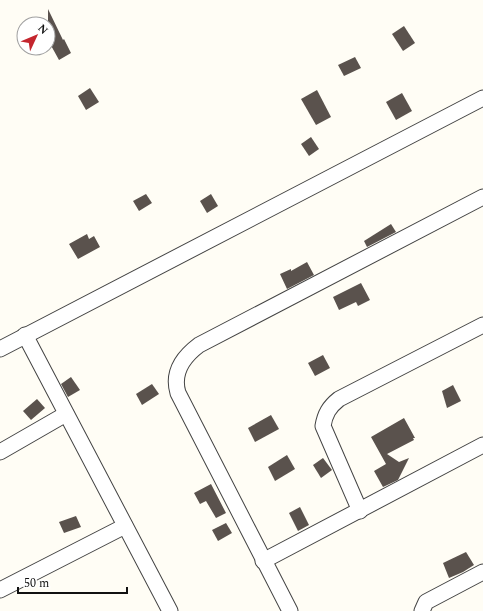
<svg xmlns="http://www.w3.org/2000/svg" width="483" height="611" viewBox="0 0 483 611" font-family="Spectral,serif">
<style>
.building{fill:#5a524d}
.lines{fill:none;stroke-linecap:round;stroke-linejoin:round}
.minor-casing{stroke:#444;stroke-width:17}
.minor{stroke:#fff;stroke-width:15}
</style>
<rect width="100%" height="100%" fill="#fffdf5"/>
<g class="building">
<polygon points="48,9 63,40 64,39 71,53 59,60 48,40"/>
<polygon points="404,26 415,43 403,51 392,34"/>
<polygon points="355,57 361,68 344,76 338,65"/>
<polygon points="90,88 99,102 86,110 78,96"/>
<polygon points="317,90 331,117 316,125 301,99"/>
<polygon points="402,93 412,111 396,120 386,102"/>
<polygon points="311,137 319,149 309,156 301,144"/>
<polygon points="146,194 152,203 139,211 133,201"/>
<polygon points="211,194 218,206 207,213 200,201"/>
<polygon points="391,224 396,232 367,247 364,241"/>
<polygon points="87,234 89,239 94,236 100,247 78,259 69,244"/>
<polygon points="307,262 314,275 287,289 280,274 291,269 291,271"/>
<polygon points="361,283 370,300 358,306 356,302 339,310 333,297"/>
<polygon points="323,355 330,368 315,376 308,363"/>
<polygon points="71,377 80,390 68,397 61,384"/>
<polygon points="152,384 159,394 142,405 136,394"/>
<polygon points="453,385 461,401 447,408 442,391"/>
<polygon points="37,399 45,408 31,420 23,411"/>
<polygon points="271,415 279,429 255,442 248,428"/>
<polygon points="404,418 415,438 413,438 414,440 387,454 399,462 409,458 398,480 383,487 374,471 386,464 371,437"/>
<polygon points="287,455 295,469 275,481 268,467"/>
<polygon points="323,458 332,470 321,478 313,465"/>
<polygon points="211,484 226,513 216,518 206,501 200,504 194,493"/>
<polygon points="300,507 309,525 298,531 289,513"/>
<polygon points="76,516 81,527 64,533 59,522"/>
<polygon points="226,523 232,533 218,541 212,530"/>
<polygon points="466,552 474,565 463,572 449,578 443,563"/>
</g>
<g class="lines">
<defs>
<g id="minor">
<polyline points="25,335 170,611"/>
<polyline points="0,349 483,98"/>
<polyline points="0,452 66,414"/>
<path d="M 360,511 L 323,426 C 325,414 329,407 339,399 L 483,325"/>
<polyline points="263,561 483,445"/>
<polyline points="0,590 125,526"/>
<path d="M 290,611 L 178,393 C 172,373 183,357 199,345 L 483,197"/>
<polyline points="422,611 426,602 483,572"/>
</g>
</defs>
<use href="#minor" class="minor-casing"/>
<use href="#minor" class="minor"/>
</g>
<g transform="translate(36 36) rotate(46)"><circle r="19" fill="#ffffff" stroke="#a0a0a0"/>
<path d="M0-3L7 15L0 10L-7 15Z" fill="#c4262e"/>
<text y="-6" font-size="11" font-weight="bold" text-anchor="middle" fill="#111111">N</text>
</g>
<path d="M18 587v6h109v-6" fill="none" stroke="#111111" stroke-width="2"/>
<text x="24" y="587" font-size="12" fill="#111111" stroke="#ffffff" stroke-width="3" paint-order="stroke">50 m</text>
</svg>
